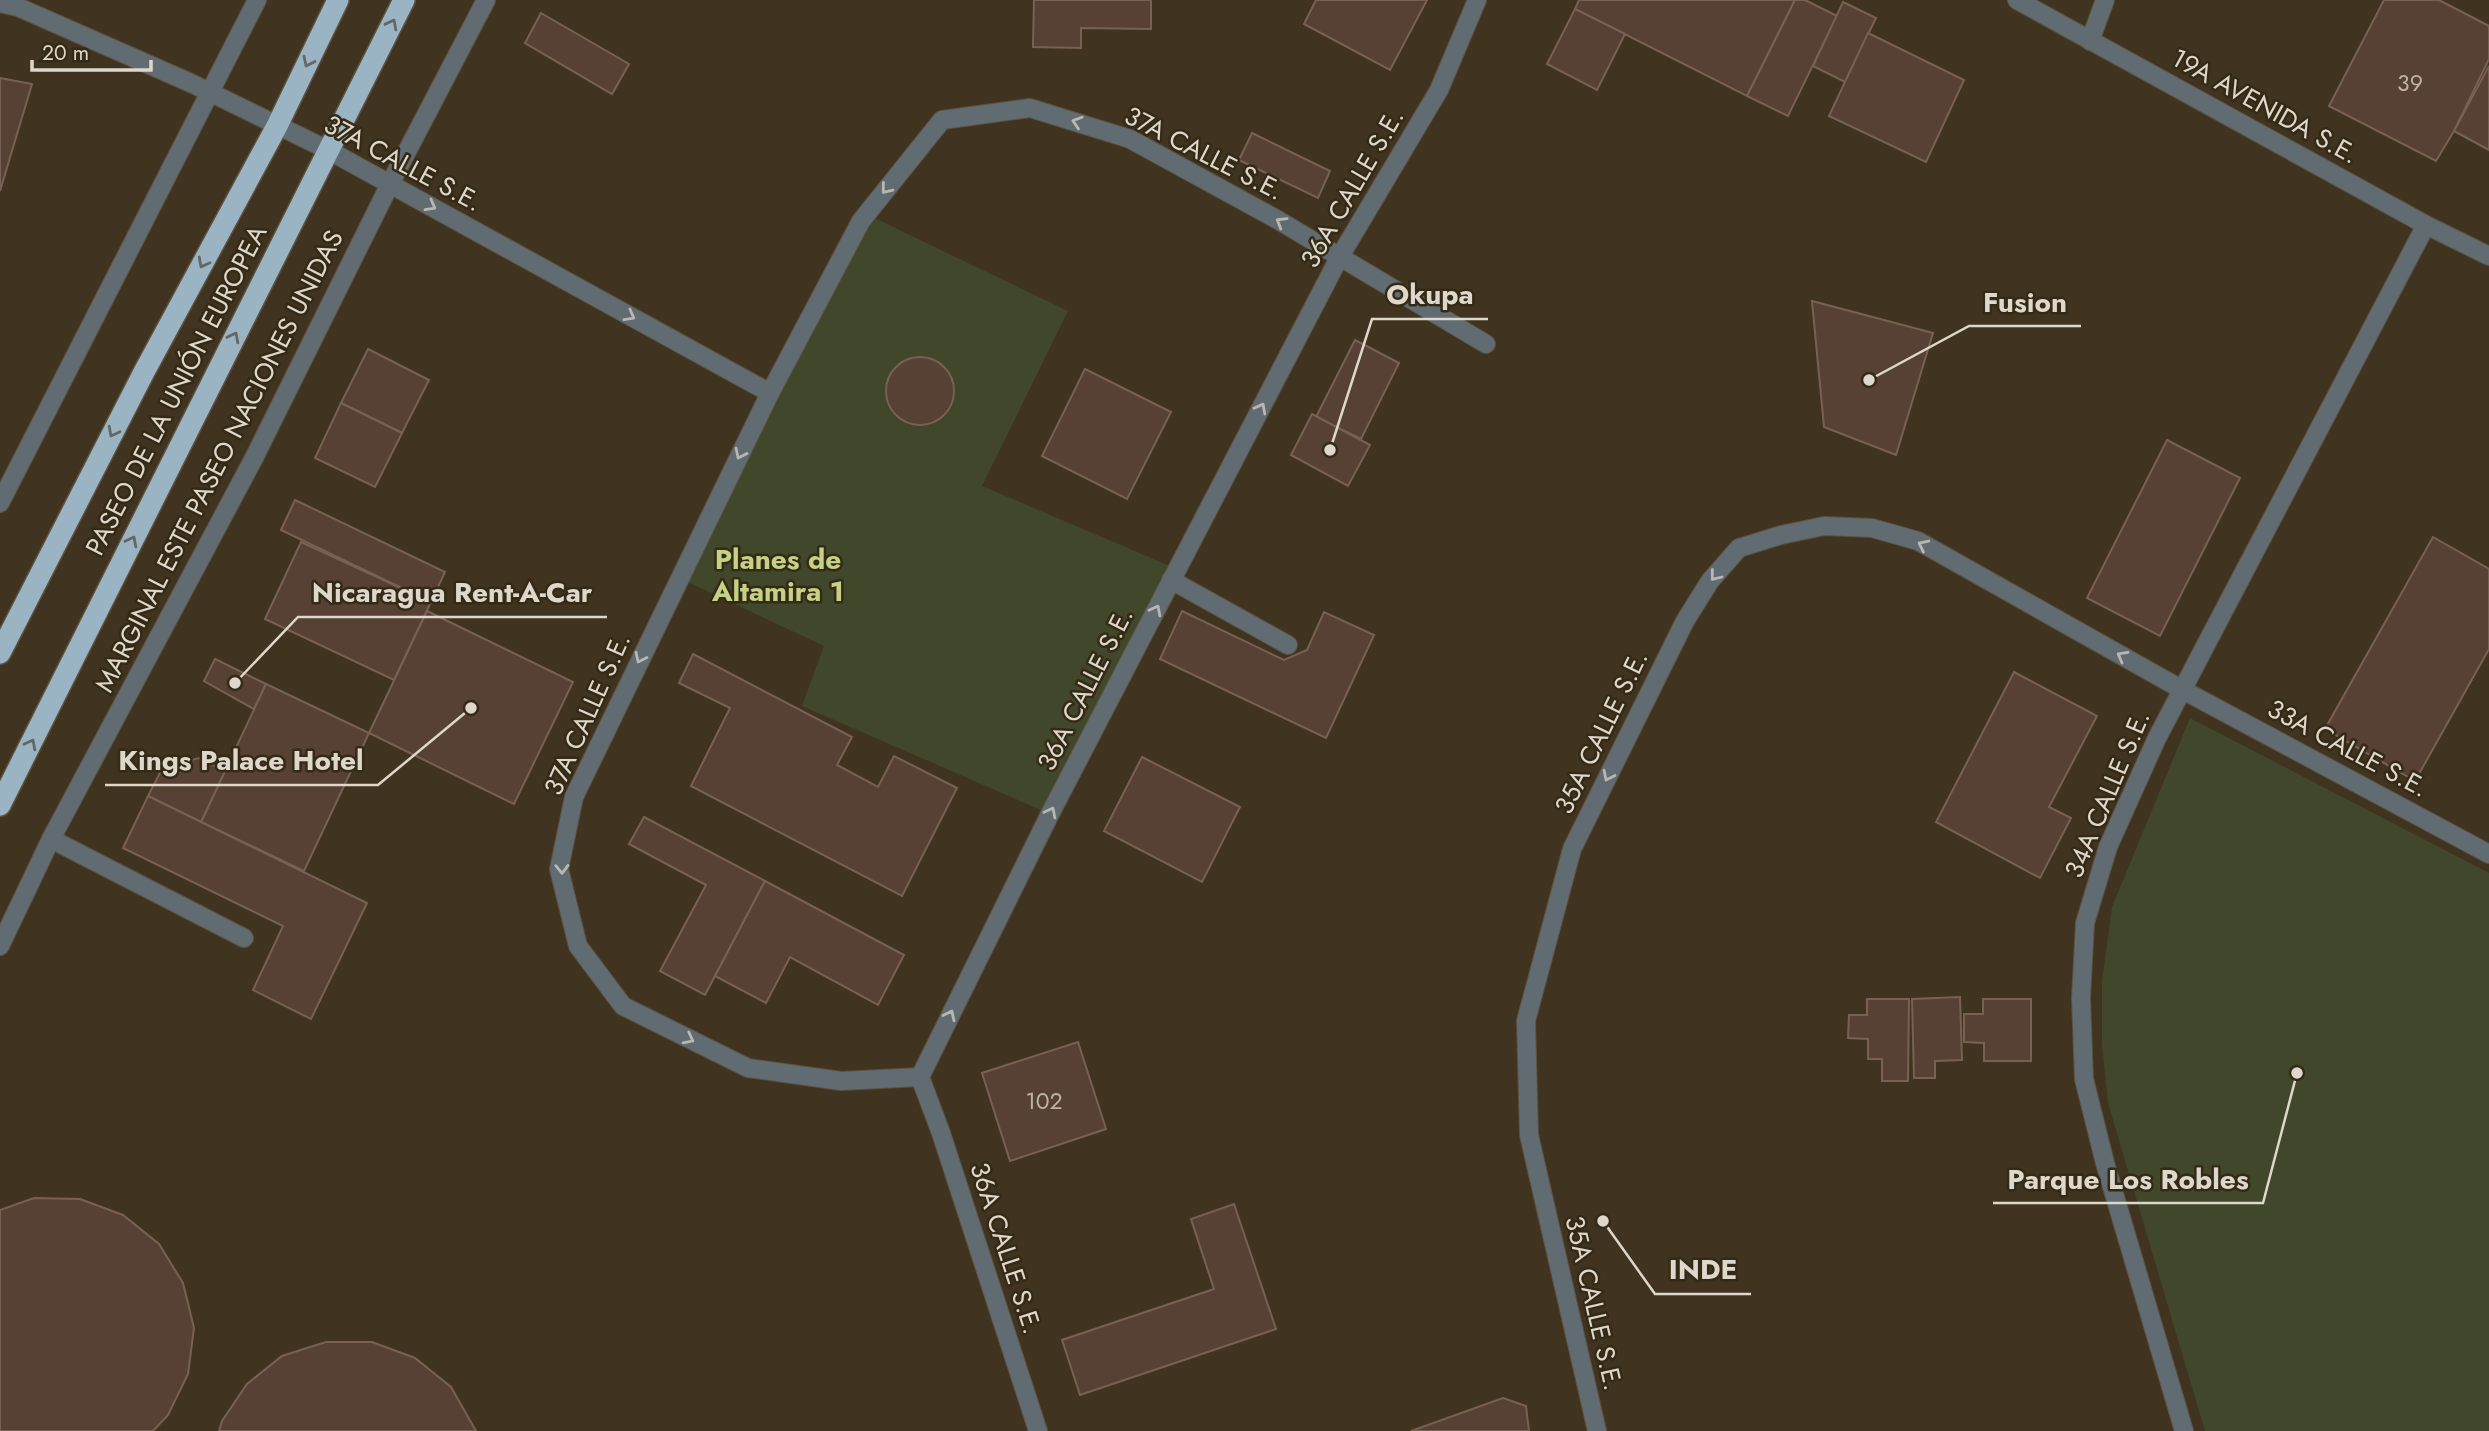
<svg xmlns="http://www.w3.org/2000/svg" width="2489" height="1431" viewBox="0 0 2489 1431" font-family="Jost,sans-serif">
<style>
.green{fill:#41472a}
.building{fill:#564134;stroke:#786154;stroke-width:2}
.lines{fill:none;stroke-linecap:round;stroke-linejoin:round}
.minor-casing{stroke:#5c513f;stroke-width:20}
.highway-casing{stroke:#5c513f;stroke-width:24}
.minor{stroke:#616b72;stroke-width:18}
.highway{stroke:#9bb4c4;stroke-width:21}
.oneway{stroke:#636864}
.oneway2{stroke:#b8b7b0}
.labels{text-anchor:middle;dominant-baseline:central;stroke-width:5;stroke-linejoin:round;paint-order:stroke}
.number-label{font-size:23px;fill:#bcb2a5}
.street-label{font-size:26px;fill:#ded7cb;stroke:#352a16}
.neighbourhood-label{font-size:28px;font-weight:bold;fill:#c4d286;stroke:#352a16}
.leader{fill:none;stroke:#ded7cb;stroke-width:2.5}
.callout-dot{fill:#ded7cb;stroke:#352a16;stroke-width:2.5}
.callout-label{font-size:28px;text-anchor:middle;font-weight:bold;fill:#ded7cb;stroke:#352a16;stroke-width:5;stroke-linejoin:round;paint-order:stroke}
</style>
<rect width="100%" height="100%" fill="#403420"/>
<g class="green">
<polygon points="866,214 1068,311 982,486 1177,569 1050,814 802,706 824,646 679,578"/>
<polygon points="2190,718 2489,873 2489,1431 2205,1431 2108,1103 2102,1044 2102,982 2112,907"/>
</g>
<g class="building">
<polygon points="1034,0 1151,0 1151,29 1081,28 1081,48 1033,47"/>
<polygon points="1316,0 1427,0 1390,70 1304,24"/>
<polygon points="1579,0 1795,0 1747,96 1575,9"/>
<polygon points="1795,0 1805,0 1837,16 1788,116 1747,96"/>
<polygon points="2384,0 2439,0 2489,26 2489,59 2454,131 2436,161 2329,106"/>
<polygon points="1843,2 1876,18 1845,82 1813,66"/>
<polygon points="1575,9 1625,34 1597,90 1547,64"/>
<polygon points="541,13 629,64 612,94 525,43"/>
<polygon points="1868,33 1964,80 1926,162 1829,116"/>
<polygon points="2489,66 2489,150 2454,131"/>
<polygon points="0,78 32,84 0,191"/>
<polygon points="1252,133 1330,171 1318,198 1239,160"/>
<polygon points="1812,301 1933,333 1896,455 1824,427"/>
<polygon points="1355,340 1399,363 1361,439 1316,417"/>
<polygon points="368,349 429,380 402,433 341,403"/>
<circle cx="920" cy="391" r="34"/>
<polygon points="1085,369 1171,412 1127,499 1042,456"/>
<polygon points="341,403 402,433 375,487 315,458"/>
<polygon points="1312,414 1370,445 1348,486 1291,455"/>
<polygon points="2167,440 2240,478 2160,636 2087,598"/>
<polygon points="295,500 445,572 431,602 281,530"/>
<polygon points="2433,537 2489,569 2489,649 2415,781 2325,729"/>
<polygon points="301,542 431,602 394,680 265,619"/>
<polygon points="427,611 573,682 514,804 369,733"/>
<polygon points="1182,611 1284,660 1307,650 1324,612 1374,635 1326,738 1160,659"/>
<polygon points="693,654 852,737 837,765 878,787 894,756 957,788 902,896 691,786 730,708 679,683"/>
<polygon points="215,659 266,684 254,709 204,681"/>
<polygon points="2014,672 2097,716 2049,807 2071,818 2040,878 1936,822"/>
<polygon points="266,684 369,733 304,871 201,822"/>
<polygon points="1142,757 1240,807 1202,882 1104,831"/>
<polygon points="199,758 225,771 201,822 148,796 163,767"/>
<polygon points="148,796 367,903 311,1019 253,990 283,926 123,848"/>
<polygon points="644,817 765,881 705,995 660,971 706,885 629,844"/>
<polygon points="765,881 904,955 878,1005 790,957 766,1003 715,976"/>
<polygon points="1960,997 1962,1060 1935,1061 1935,1078 1914,1078 1912,999"/>
<polygon points="1867,999 1909,999 1908,1081 1882,1081 1882,1059 1868,1059 1868,1039 1848,1038 1849,1015 1867,1015"/>
<polygon points="1983,999 2031,999 2031,1061 1984,1061 1984,1043 1964,1042 1964,1014 1983,1014"/>
<polygon points="1078,1042 1106,1129 1010,1161 982,1073"/>
<polygon points="34,1198 80,1199 123,1215 159,1244 183,1283 194,1328 188,1374 168,1415 153,1431 0,1431 0,1210"/>
<polygon points="1234,1204 1276,1329 1080,1395 1062,1340 1214,1289 1191,1219"/>
<polygon points="326,1342 372,1342 415,1358 451,1387 476,1431 219,1431 222,1421 247,1384 282,1356"/>
<polygon points="1503,1398 1526,1406 1529,1431 1411,1431"/>
</g>
<g class="lines">
<defs>
<g id="minor">
<polyline points="2017,0 2426,225 2489,256"/>
<polyline points="0,3 18,7 193,84 328,150 770,393"/>
<polyline points="2090,41 2105,0"/>
<polyline points="0,503 257,0"/>
<polyline points="1171,580 1288,645"/>
<polyline points="51,839 244,938"/>
<polyline points="0,946 51,839 254,458 390,184 486,0"/>
<polyline points="920,1077 841,1081 748,1068 623,1006 578,946 559,869 574,797 770,393 861,221 942,120 1030,108 1130,139 1278,220 1486,344"/>
<polyline points="1038,1431 941,1133 920,1077 1050,814 1339,258 1439,90 1477,0"/>
<polyline points="1597,1431 1529,1135 1526,1021 1572,849 1685,621 1710,581 1739,548 1781,535 1824,526 1872,528 1918,541 2181,689 2489,854"/>
<polyline points="2184,1431 2105,1163 2084,1079 2081,998 2085,923 2108,847 2157,738 2426,225"/>
</g>
<g id="highway">
<polyline points="0,653 144,372 277,126 338,0"/>
<polyline points="0,805 404,0"/>
</g>
</defs>
<use href="#minor" class="minor-casing"/>
<use href="#highway" class="highway-casing"/>
<use href="#minor" class="minor"/>
<use href="#highway" class="highway"/>
</g>
<defs><path id="oneway-chevron" d="M-2-3.5L2.5 0L-2 3.5" fill="none" stroke-width="1.6" stroke-linecap="round" stroke-linejoin="round" transform="scale(1.75)"/></defs>
<g class="oneway">
<use href="#oneway-chevron" transform="translate(392 24) rotate(-63)"/>
<use href="#oneway-chevron" transform="translate(308 62) rotate(116)"/>
<use href="#oneway-chevron" transform="translate(203 263) rotate(118)"/>
<use href="#oneway-chevron" transform="translate(234 337) rotate(-63)"/>
<use href="#oneway-chevron" transform="translate(113 432) rotate(117)"/>
<use href="#oneway-chevron" transform="translate(132 541) rotate(-63)"/>
<use href="#oneway-chevron" transform="translate(31 744) rotate(-63)"/>
</g>
<g class="oneway2">
<use href="#oneway-chevron" transform="translate(1077 122) rotate(-162)"/>
<use href="#oneway-chevron" transform="translate(886 189) rotate(129)"/>
<use href="#oneway-chevron" transform="translate(431 206) rotate(29)"/>
<use href="#oneway-chevron" transform="translate(1281 222) rotate(-149)"/>
<use href="#oneway-chevron" transform="translate(630 316) rotate(29)"/>
<use href="#oneway-chevron" transform="translate(1261 408) rotate(-62)"/>
<use href="#oneway-chevron" transform="translate(740 454) rotate(116)"/>
<use href="#oneway-chevron" transform="translate(1923 545) rotate(-154)"/>
<use href="#oneway-chevron" transform="translate(1715 576) rotate(128)"/>
<use href="#oneway-chevron" transform="translate(1156 610) rotate(-63)"/>
<use href="#oneway-chevron" transform="translate(2122 656) rotate(-151)"/>
<use href="#oneway-chevron" transform="translate(640 658) rotate(116)"/>
<use href="#oneway-chevron" transform="translate(1608 776) rotate(116)"/>
<use href="#oneway-chevron" transform="translate(1051 812) rotate(-63)"/>
<use href="#oneway-chevron" transform="translate(562 869) rotate(89)"/>
<use href="#oneway-chevron" transform="translate(950 1015) rotate(-64)"/>
<use href="#oneway-chevron" transform="translate(689 1039) rotate(27)"/>
</g>
<g class="labels">
<g class="number-label">
<text x="2410" y="83">39</text>
<text x="1044" y="1101">102</text>
</g>
<g class="street-label">
<text transform="translate(2265 106) rotate(29)">19A AVENIDA S.E.</text>
<text transform="translate(1204 153) rotate(27)">37A CALLE S.E.</text>
<text transform="translate(403 163) rotate(28)">37A CALLE S.E.</text>
<text transform="translate(1352 188) rotate(-60)">36A CALLE S.E.</text>
<text transform="translate(176 390) rotate(-63)">PASEO DE LA UNIÓN EUROPEA</text>
<text transform="translate(219 461) rotate(-63)">MARGINAL ESTE PASEO NACIONES UNIDAS</text>
<text transform="translate(1085 689) rotate(-63)">36A CALLE S.E.</text>
<text transform="translate(587 714) rotate(-66)">37A CALLE S.E.</text>
<text transform="translate(1601 732) rotate(-64)">35A CALLE S.E.</text>
<text transform="translate(2348 748) rotate(28)">33A CALLE S.E.</text>
<text transform="translate(2107 794) rotate(-67)">34A CALLE S.E.</text>
<text transform="translate(1006 1248) rotate(72)">36A CALLE S.E.</text>
<text transform="translate(1594 1303) rotate(77)">35A CALLE S.E.</text>
</g>
<g class="neighbourhood-label">
<text x="778" y="559">Planes de<tspan x="778" dy="32">Altamira 1</tspan></text>
</g>
</g>
<path class="leader" d="M1330 450L1372 319H1488M1869 380L1969 326H2081M235 683L298 617H607M471 708L378 785H105M2297 1073L2263 1203H1993M1603 1221L1655 1294H1751"/>
<g class="callout-dot">
<circle cx="1330" cy="450" r="7"/>
<circle cx="1869" cy="380" r="7"/>
<circle cx="235" cy="683" r="7"/>
<circle cx="471" cy="708" r="7"/>
<circle cx="2297" cy="1073" r="7"/>
<circle cx="1603" cy="1221" r="7"/>
</g>
<g class="callout-label">
<text x="1430" y="304">Okupa</text>
<text x="2025" y="312">Fusion</text>
<text x="452" y="602">Nicaragua Rent-A-Car</text>
<text x="241" y="770">Kings Palace Hotel</text>
<text x="2128" y="1189">Parque Los Robles</text>
<text x="1703" y="1279">INDE</text>
</g>
<path d="M32 60v10h119v-10" fill="none" stroke="#ded7cb" stroke-width="3.5"/>
<text x="42" y="60" font-size="21" fill="#ded7cb" stroke="#352a16" stroke-width="5" paint-order="stroke">20 m</text>
</svg>
